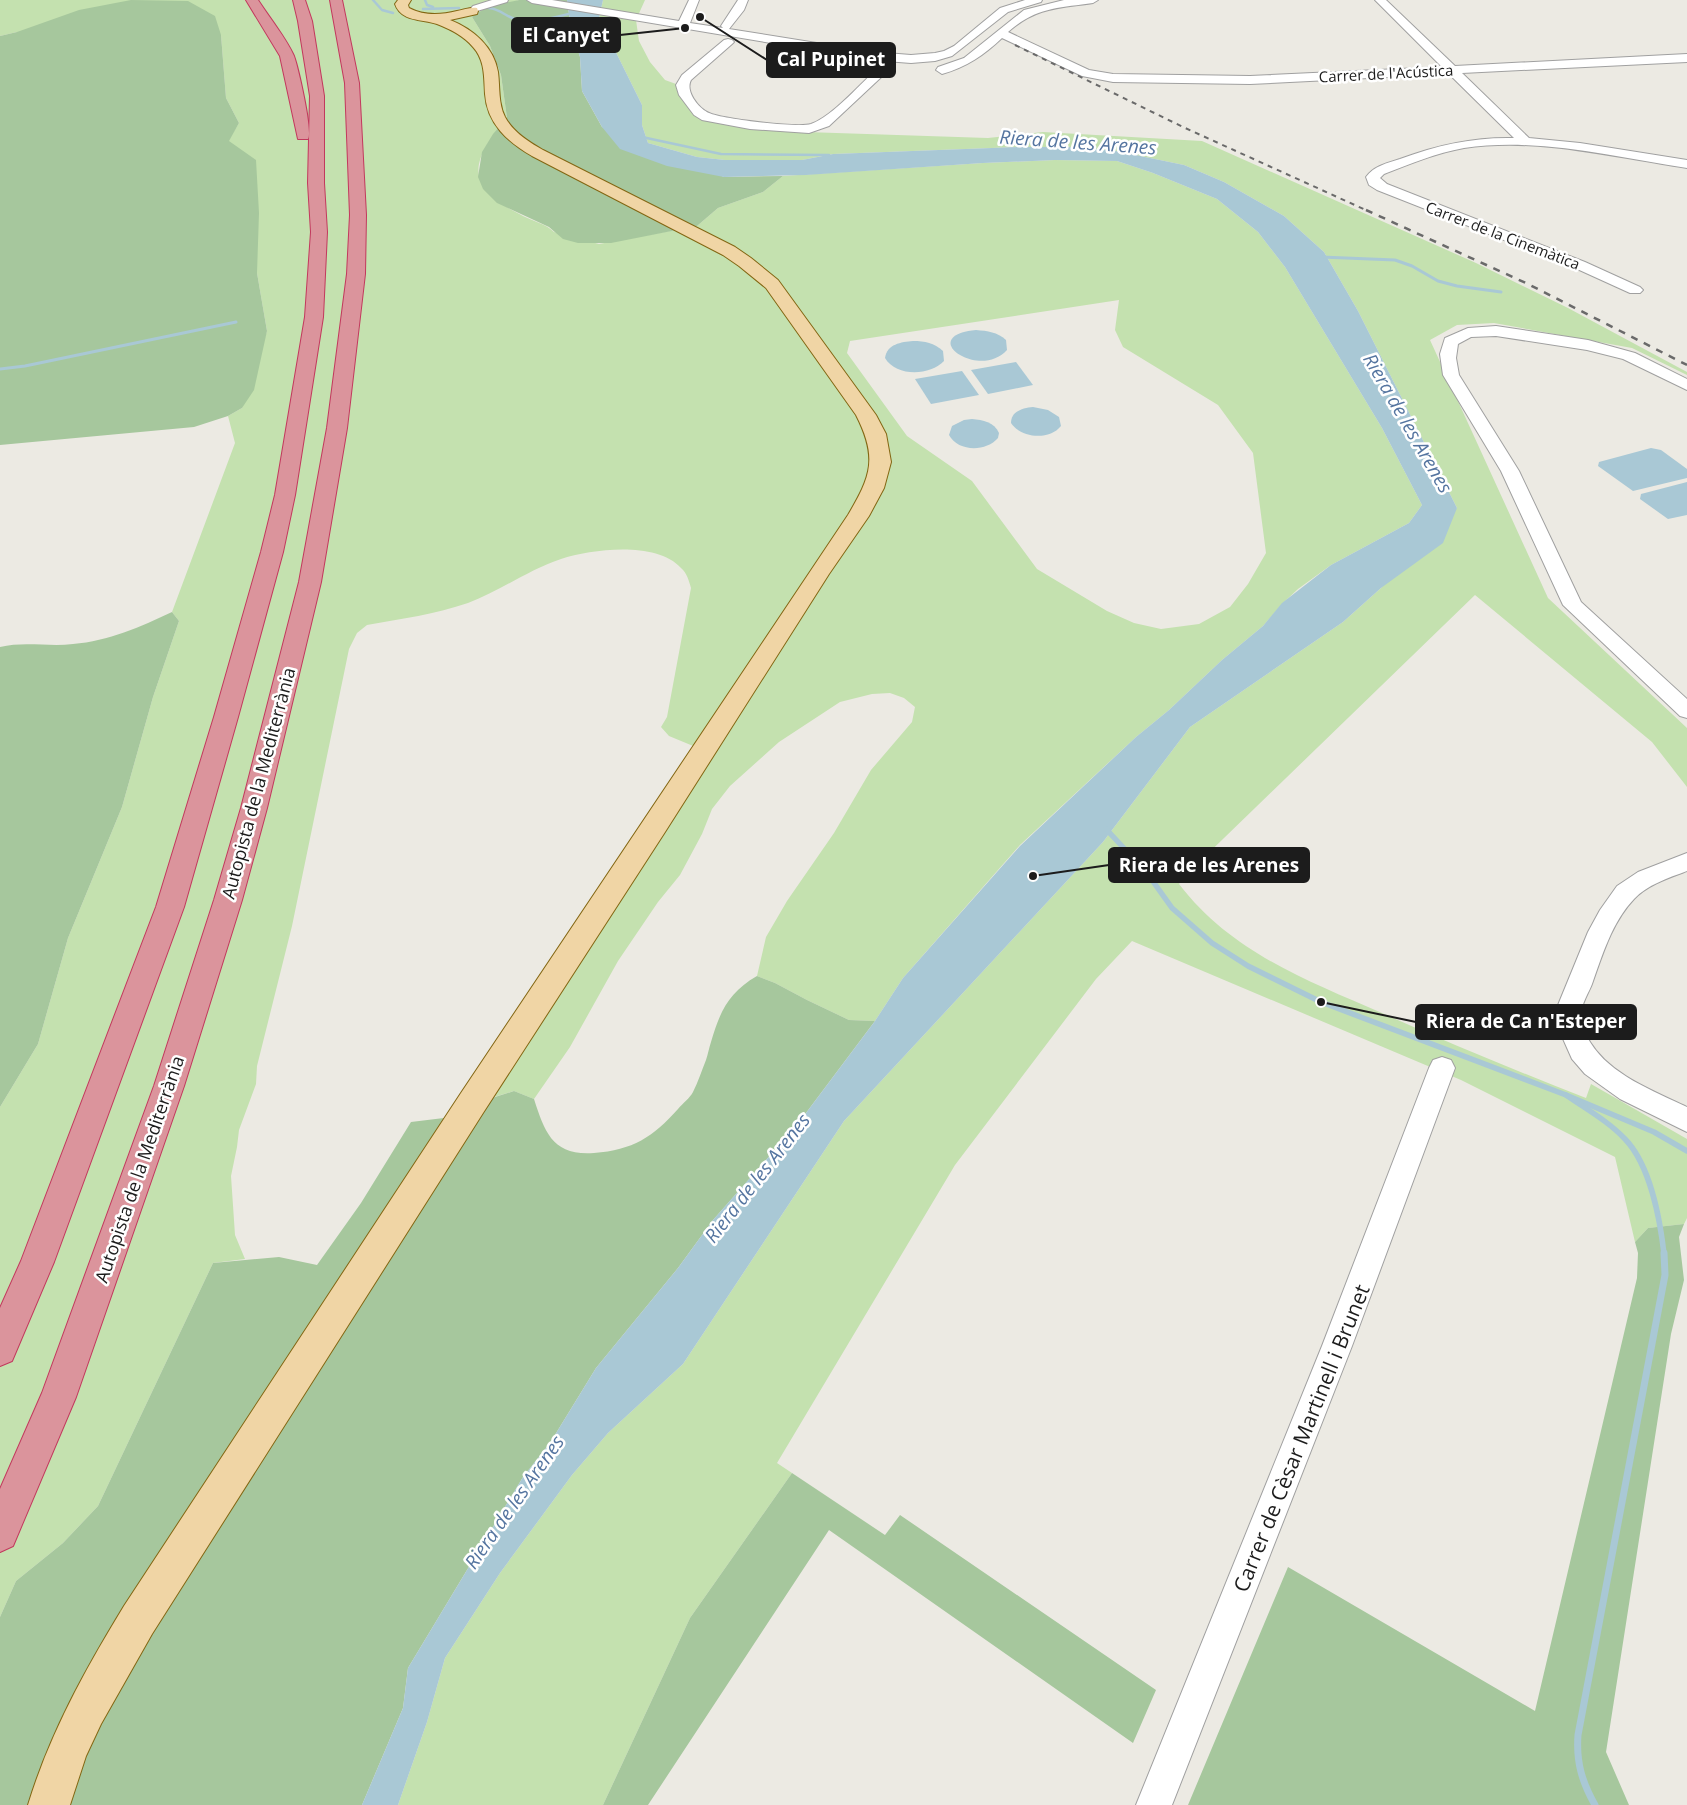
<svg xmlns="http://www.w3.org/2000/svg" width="1687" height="1805" viewBox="0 0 1687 1805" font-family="'Open Sans',sans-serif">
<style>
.grass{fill:#c4e1af;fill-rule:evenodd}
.forest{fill:#a6c79d}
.water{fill:#a9c8d5}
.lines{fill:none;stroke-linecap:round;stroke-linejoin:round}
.stream-far3{stroke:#a9c8d5;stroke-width:2.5}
.stream-far2{stroke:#a9c8d5;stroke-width:3}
.stream-far1{stroke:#a9c8d5;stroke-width:5.5}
.stream{stroke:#a9c8d5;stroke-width:7}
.minor-casing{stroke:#a0a0a0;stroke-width:2}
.major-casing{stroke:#836612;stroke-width:2}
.highway-casing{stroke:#c2395d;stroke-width:2}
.minor{fill:#fff;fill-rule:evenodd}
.major{fill:#f0d5a5;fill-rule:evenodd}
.highway{fill:#db949c;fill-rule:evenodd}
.rail-far1{stroke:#6a6a6a;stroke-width:2;stroke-dasharray:5 5;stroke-linecap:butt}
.rail{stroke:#6a6a6a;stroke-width:2.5;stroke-dasharray:7 7;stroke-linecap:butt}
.labels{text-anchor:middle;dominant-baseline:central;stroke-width:5;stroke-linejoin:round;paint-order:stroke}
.far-street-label{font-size:15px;fill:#1c1c1c;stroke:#fff}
.street-label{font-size:18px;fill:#1c1c1c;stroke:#fff}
.water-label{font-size:19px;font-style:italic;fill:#5575a0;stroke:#fff}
.near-street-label{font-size:21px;fill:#1c1c1c;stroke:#fff}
.leader{fill:none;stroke:#1c1c1c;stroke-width:2}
.callout-dot{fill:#1c1c1c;stroke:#fff;stroke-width:2}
.callout{fill:#1c1c1c;stroke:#1c1c1c;stroke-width:2}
.callout-label{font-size:19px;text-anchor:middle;font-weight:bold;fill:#fff}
</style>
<rect width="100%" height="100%" fill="#eceae3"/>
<g class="grass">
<path d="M 0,0 L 519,0 L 472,17 L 490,46 L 501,75 L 507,118 C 468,164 465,187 523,216 C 533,221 546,224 554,232 L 599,244 L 697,226 L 718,208 L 763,192 L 783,176 L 983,163 L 1055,160 L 1117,161 L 1153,173 L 1217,199 L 1258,232 L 1285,267 L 1382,428 L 1422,505 L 1409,523 L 1331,565 L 1298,589 L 1282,604 L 1263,626 L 1222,660 L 1169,710 L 1136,737 L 1020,845 L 903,978 L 875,1021 L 849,1020 L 807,1000 L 775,983 L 757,976 L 766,937 L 787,901 L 834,833 L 871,770 L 912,722 L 915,707 L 904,698 L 890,693 L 872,694 L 840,702 L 779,742 L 730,786 L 712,809 L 702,834 L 680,875 L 658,902 L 618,961 L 570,1047 L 534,1099 L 514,1091 L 494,1097 L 470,1108 L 698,748 L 669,736 L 661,727 L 667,717 L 691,588 C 689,581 687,573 681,568 C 656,541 593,549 561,559 C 528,570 500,591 468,603 C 436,614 401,619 367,625 L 357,633 L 349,649 L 292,926 L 257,1066 L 256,1084 L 239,1130 L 237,1147 L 231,1176 L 235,1235 L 245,1259 L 213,1263 L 98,1506 L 63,1543 L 16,1581 L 0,1617 L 0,1107 L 38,1044 L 68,938 L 122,807 L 153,697 L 179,621 L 172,612 L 235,443 L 228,416 L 242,408 L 267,331 L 257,273 L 257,237 L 228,141 L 239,123 L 226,98 L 221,35 L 17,32 L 0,36 ZM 1119,300 L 1115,330 L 1123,347 L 1218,405 L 1253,453 L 1266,553 L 1248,584 L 1230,607 L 1199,624 L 1161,629 L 1134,623 L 1107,611 L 1037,569 L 972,481 L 907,436 L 847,353 L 850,341 Z"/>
<path d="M 603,0 L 645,0 L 636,20 L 639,41 L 650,62 L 665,80 L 676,84 L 692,112 L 806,132 L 988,138 L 1043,132 L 1202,141 L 1476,263 L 1568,308 L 1687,372 L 1687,375 L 1632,348 L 1494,323 L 1457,325 L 1430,340 L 1548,598 L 1687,728 L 1687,787 L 1652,742 L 1475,595 L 1191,870 L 1179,884 C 1231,952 1306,980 1382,1013 C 1449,1043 1517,1071 1586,1098 L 1591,1084 L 1687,1139 L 1687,1218 L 1684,1224 L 1648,1228 L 1635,1242 L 1615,1157 L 1461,1080 L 1132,941 L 1096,979 L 955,1165 L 777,1463 L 792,1473 L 690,1618 L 603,1805 L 398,1805 L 427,1722 L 445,1658 L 500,1573 L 572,1475 L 608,1433 L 683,1364 L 844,1121 L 1103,842 L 1190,727 L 1343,622 L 1381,588 L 1457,508 L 1358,311 L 1324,252 L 1284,216 L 1224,182 L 1184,165 L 1116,151 L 1069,147 L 1020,147 L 833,154 L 802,160 L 725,160 L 697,157 L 648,143 L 642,125 L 642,105 L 599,18 Z"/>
</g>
<g class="forest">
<polygon points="131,0 188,1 215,16 221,35 226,98 239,123 229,141 256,160 259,213 257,273 267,331 254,390 242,408 228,416 194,427 0,445 0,36 17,32 79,10"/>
<path d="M 519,0 L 567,0 L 571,28 L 580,57 L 582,91 L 602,127 L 724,177 L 783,176 L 763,192 L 718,208 L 697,226 L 611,243 L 578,243 L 563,239 L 549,227 L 497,203 L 483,189 L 478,177 L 482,152 L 493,134 L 507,118 L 501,75 L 490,46 L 472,17 C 489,4 500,4 519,0 Z"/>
<path d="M 172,612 L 179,621 L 153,697 L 122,807 L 68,938 L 38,1044 L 0,1107 L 0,647 C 24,641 49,647 73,644 C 109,641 140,627 172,612 Z"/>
<path d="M 757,976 L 775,983 L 807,1000 L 849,1020 L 875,1021 L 797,1125 L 713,1220 L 678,1268 L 596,1368 L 550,1443 L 523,1477 L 408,1668 L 403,1708 L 362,1805 L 0,1805 L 0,1617 L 16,1581 L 63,1543 L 98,1506 L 213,1263 L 279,1257 L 317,1265 L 361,1203 L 411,1122 L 452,1117 L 495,1097 L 514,1091 L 534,1099 C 545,1133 553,1156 594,1153 C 633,1150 653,1137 678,1109 C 683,1103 690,1098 693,1092 C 698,1082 702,1070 706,1060 C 708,1054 709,1048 711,1042 C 720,1011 729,992 757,976 Z"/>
<polygon points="1684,1224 1679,1237 1684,1280 1671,1334 1606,1752 1629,1805 1188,1805 1288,1567 1535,1711 1637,1278 1638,1253 1635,1242 1648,1228"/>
<polygon points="792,1473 885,1535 900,1515 1156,1690 1133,1743 829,1530 648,1805 603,1805 690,1618"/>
</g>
<g class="water">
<polygon points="567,0 603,0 599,18 642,105 642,125 648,143 697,157 725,160 802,160 833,154 1020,147 1069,147 1116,151 1184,165 1224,182 1284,216 1324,252 1358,311 1457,508 1443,543 1381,588 1343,622 1190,727 1103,842 844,1121 683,1364 608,1433 572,1475 500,1573 445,1658 427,1722 398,1805 362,1805 403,1708 408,1668 523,1477 550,1443 596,1368 678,1268 713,1220 797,1125 875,1021 903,978 1020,846 1136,737 1169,710 1222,660 1263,626 1282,603 1331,565 1409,523 1422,505 1382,428 1285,267 1258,232 1217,199 1153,173 1117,161 1055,160 983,163 806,175 724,177 667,166 620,149 602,127 582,91 580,57 571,28"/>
<path d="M 976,330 C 988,331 997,332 1006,340 L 1007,350 C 979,381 915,336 976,330 Z"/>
<path d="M 913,341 C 925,341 934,343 943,351 L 944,361 C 930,376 896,377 885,358 C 887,344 901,342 913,341 Z"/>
<polygon points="1016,362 1033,385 988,394 971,370"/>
<polygon points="962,371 979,395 931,404 915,379"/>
<path d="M 1033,407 L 1048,410 L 1059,417 L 1061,426 C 1049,441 1021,438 1011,423 C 1011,411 1023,408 1033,407 Z"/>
<path d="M 972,419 C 983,420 994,422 999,433 L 998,438 C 986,452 958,452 949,435 L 952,426 L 964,420 Z"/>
<polygon points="1651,448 1661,450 1687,469 1687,478 1633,491 1598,466 1599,462"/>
<polygon points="1687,482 1687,515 1668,519 1640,499 1641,494"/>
</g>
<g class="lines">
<g class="stream-far3">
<polyline points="373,0 382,10 393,13"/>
<polyline points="425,0 427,5 433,7"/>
<path d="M 489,8 C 501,9 507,18 518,20 C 536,24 556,16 574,13"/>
<polyline points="423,9 459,8"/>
<polyline points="642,137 721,154 829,155"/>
</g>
<g class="stream-far2">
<polyline points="1321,257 1395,260 1412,266 1438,281 1457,286 1501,292"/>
<polyline points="0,369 25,366 236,322"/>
</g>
<g class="stream-far1">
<polyline points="1106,829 1147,873 1172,908 1212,943 1248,966 1321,1002 1566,1095 1654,1132 1687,1151"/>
<path d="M 1566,1095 C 1586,1109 1608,1121 1625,1139 C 1650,1165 1660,1219 1664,1254"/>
</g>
<path class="stream" d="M 1595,1805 C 1582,1782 1576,1762 1578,1735 L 1665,1275 L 1664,1253"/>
<defs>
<g id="minor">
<polygon points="492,0 508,0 507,2 477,11 471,8 473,6"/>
<polygon points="527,0 552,0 679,21 689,0 699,0 690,23 723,28 721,26 738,0 748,0 744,10 729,29 873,52 911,55 935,53 944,51 954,46 1000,8 1025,0 1042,0 1041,2 1008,12 952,56 935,61 911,63 873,60 532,3"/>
<path d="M 1064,0 L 1098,0 L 1093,3 C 1059,8 1036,7 1008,32 L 1089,70 L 1113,74 L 1250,76 L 1442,67 L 1375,0 L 1386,0 L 1455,66 L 1687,54 L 1687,62 L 1462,73 L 1529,138 L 1580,143 L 1687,160 L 1687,168 C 1614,157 1538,137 1464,148 C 1436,153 1410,164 1384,174 L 1380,178 L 1387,184 L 1585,262 L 1640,287 L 1643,290 L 1640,293 L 1630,293 L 1575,268 L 1377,190 L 1369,185 L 1366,177 C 1374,166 1387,163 1400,159 C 1437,145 1474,137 1514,138 L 1449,74 L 1250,84 L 1113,82 L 1082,76 L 1002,38 C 984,55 967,67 942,74 L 936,70 L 938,67 L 964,58 L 1024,10 Z"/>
<path d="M 728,39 L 732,40 L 734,42 L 732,44 L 691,80 C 685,91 698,108 709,113 C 722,119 798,128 811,124 C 832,117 863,81 881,65 L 889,65 L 891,68 L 829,126 L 809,133 L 750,129 L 702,120 L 694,115 L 679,95 L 676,85 L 682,75 L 724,40 Z"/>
<polygon points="1496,326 1588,340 1635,353 1687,379 1687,390 1623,359 1587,350 1496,336 1471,337 1458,344 1456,358 1459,375 1519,471 1581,602 1687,699 1687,718 1680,716 1563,605 1501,471 1443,375 1440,354 1445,338 1468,328"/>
<path d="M 1687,853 L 1687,871 C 1668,878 1647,885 1634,899 C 1612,922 1602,956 1592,984 C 1589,992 1583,1001 1582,1009 C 1580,1018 1585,1034 1590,1042 C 1610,1075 1654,1091 1687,1107 L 1687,1132 L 1620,1099 L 1585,1074 L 1572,1059 L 1560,1032 L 1556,1010 L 1588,932 L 1600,910 L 1617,886 L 1638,872 Z"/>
<polygon points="1442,1057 1451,1060 1455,1068 1352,1346 1172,1805 1136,1805 1322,1346 1429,1068 1433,1060"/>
</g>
<path id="major" d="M 398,0 L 411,0 L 408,5 L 409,8 C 424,16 441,15 457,11 C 464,10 469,7 477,8 L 478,11 L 477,14 L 450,20 C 473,29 494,47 498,72 C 500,87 498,103 505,117 C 513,132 529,142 543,150 L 735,247 L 751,258 L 778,280 L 876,415 L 886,434 L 891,462 L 884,488 L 869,516 L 829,574 L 665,832 L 483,1113 L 152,1634 L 101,1724 L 86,1756 L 70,1805 L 28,1805 C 50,1733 85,1670 124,1606 L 461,1093 L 848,515 C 871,476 878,458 856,415 L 766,288 L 739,266 L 723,255 L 532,156 C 508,142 487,124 485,94 C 484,77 485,60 473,47 C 464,36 450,29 437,24 C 422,19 401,22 395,4 Z"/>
<g id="highway">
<path d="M 246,0 L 258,0 C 269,17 286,38 294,56 C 298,67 313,132 308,139 L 298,139 L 280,56 Z"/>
<polygon points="293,0 305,0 312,21 324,96 324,183 327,232 323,317 295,495 283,552 238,717 184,907 54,1262 12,1361 0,1366 0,1308 21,1261 156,907 214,717 261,552 275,495 305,317 311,232 308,183 310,96 298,21"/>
<polygon points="330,0 342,0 359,83 366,215 365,274 347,428 321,582 267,808 242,900 184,1086 76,1397 13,1546 0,1552 0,1489 42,1393 154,1086 214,900 241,808 299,582 327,428 347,274 350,215 345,83"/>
</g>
</defs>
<use href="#minor" class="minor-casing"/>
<use href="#major" class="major-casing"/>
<use href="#highway" class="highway-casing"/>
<use href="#minor" class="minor"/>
<use href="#major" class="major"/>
<use href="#highway" class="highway"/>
<polyline class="rail-far1" points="1015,45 1183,127 1368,211"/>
<polyline class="rail" points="1366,210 1528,284 1687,365"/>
</g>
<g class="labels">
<g class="far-street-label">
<text transform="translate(1386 73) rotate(-3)">Carrer de l'Acústica</text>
<text transform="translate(1503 235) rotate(21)">Carrer de la Cinemàtica</text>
</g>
<g class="street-label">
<text transform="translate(258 783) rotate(-75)">Autopista de la Mediterrània</text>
<text transform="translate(139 1169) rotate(-71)">Autopista de la Mediterrània</text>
</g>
<g class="water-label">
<text transform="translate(1078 142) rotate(4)">Riera de les Arenes</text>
<text transform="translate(1408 423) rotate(60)">Riera de les Arenes</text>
<text transform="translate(757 1178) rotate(-52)">Riera de les Arenes</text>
<text transform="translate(514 1502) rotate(-55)">Riera de les Arenes</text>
</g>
<g class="near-street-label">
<text transform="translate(1301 1438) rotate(-68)">Carrer de Cèsar Martinell i Brunet</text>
</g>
</g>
<path class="leader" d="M685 28L620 35M700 17L767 60M1033 876L1109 865M1321 1002L1416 1022"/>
<g class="callout-dot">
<circle cx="685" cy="28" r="5"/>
<circle cx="700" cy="17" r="5"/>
<circle cx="1033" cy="876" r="5"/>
<circle cx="1321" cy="1002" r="5"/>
</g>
<g class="callout">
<rect x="512" y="18" width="108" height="34" rx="5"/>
<rect x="767" y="43" width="128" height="34" rx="5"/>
<rect x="1109" y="848" width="200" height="34" rx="5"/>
<rect x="1416" y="1005" width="220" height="34" rx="5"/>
</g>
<g class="callout-label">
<text x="566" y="42">El Canyet</text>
<text x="831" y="66">Cal Pupinet</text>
<text x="1209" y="872">Riera de les Arenes</text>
<text x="1526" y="1028">Riera de Ca n'Esteper</text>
</g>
</svg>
